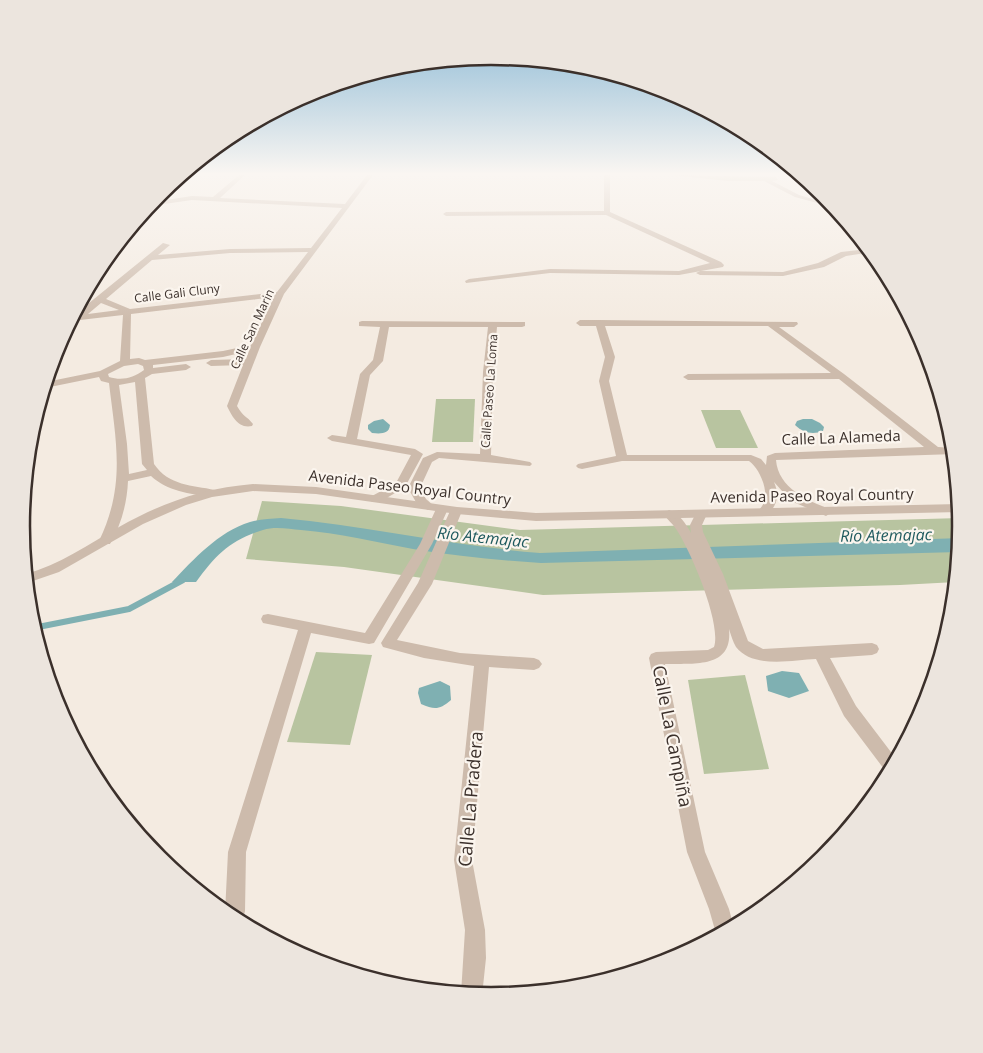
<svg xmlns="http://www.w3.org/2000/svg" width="983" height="1053" viewBox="0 0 983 1053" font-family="'Open Sans',sans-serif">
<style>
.green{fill:#b8c4a0}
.water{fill:#7fb0b2}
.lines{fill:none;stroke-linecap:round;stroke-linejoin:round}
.stream{stroke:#7fb0b2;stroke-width:6}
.minor{fill:#cdbbac;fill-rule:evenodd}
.tertiary{fill:#cdbbac;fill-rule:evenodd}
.secondary{fill:#a18a7d;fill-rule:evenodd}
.labels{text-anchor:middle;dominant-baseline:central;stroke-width:4.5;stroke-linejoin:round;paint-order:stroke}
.far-street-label{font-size:12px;fill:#3b302b;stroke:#fbf5ee}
.street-label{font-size:15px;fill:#3b302b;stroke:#fbf5ee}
.water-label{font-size:16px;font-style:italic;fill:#1f5a5e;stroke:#fbf5ee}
.near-street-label{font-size:18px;fill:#3b302b;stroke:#fbf5ee}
.rim{fill:none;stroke:#3b302b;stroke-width:2.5}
</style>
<rect width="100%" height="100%" fill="#f4ebe1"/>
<g class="green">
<polygon points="436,399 475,399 473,442 432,442"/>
<polygon points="701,410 740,410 758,448 716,448"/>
<polygon points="262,501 341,506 520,530 961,518 962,527 956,582 900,585 543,595 344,567 246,559"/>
<polygon points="316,652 372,655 350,745 287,742"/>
<polygon points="745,675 769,769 704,774 688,680"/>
</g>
<g class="water">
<path d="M 383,419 L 390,425 C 389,434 381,434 372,433 L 368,429 L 368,425 L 374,421 Z"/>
<path d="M 803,419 L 812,419 L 820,423 L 824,427 L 823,431 C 813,435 803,433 795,425 L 797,421 Z"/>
<path d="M 281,518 C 368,526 453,546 540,553 L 961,538 L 959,552 L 541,563 C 498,560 455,556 413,549 C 375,542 339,533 301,530 C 289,529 275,526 263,530 C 230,540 216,555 196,582 L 172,582 C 194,559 218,532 250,522 C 259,519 271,519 281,518 Z"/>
<polygon points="782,671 799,673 809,691 789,698 768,691 766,676"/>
<path d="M 440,681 L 450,686 L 451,700 C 439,710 435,710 421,704 L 418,693 L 419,688 Z"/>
</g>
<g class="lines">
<polyline class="stream" points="33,628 129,609 183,580"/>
<g class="minor">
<path d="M 239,175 L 245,175 L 220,198 L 345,204 L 367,175 L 373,175 L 284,294 L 260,347 L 237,406 C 243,417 247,416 253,424 L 252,426 C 238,429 232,416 227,406 L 243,365 L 211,366 L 206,363 L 211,360 L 246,359 L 249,351 L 223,357 L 153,365 L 153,368 L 186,364 L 191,367 L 186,370 L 152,374 L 145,378 L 154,464 C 169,486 192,485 215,490 L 217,493 L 211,497 C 190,494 167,491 151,476 L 128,481 C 127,504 121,525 110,544 L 100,544 L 99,541 C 126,485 116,442 109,383 L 101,381 L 99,377 L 45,388 L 46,382 L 100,371 L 120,361 L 123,315 L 80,320 L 71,328 L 67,328 L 73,316 L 163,243 L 170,245 L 158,255 L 230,249 L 311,248 L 342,208 L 192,200 L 150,206 L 153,202 L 192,196 L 213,197 ZM 308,252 L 277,292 L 130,309 L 106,299 L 152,260 L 230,253 ZM 274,297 L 251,345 L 223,351 L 145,360 L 139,358 L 130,359 L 131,314 ZM 101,303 L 119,310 L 88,314 ZM 138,364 L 143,366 L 144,370 C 133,378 122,381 109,377 L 108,374 L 124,366 ZM 135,382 L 142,464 L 147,470 L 129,474 L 127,444 L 119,385 Z"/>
<polygon points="604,175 610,175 610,212 721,262 724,265 723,267 679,275 550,273 466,283 465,281 469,279 550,269 679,271 710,263 606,215 446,216 443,214 446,212 604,211"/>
<polygon points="672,175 776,177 778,180 772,181 799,195 833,205 836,208 795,197 764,181 727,181"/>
<polygon points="859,250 871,251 875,256 859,254 846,256 824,267 783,276 700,275 696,273 700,271 783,272 818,263 841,252"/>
<path d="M 600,320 L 797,322 L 798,324 L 794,327 L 779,327 L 844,374 L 938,447 L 954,448 L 955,454 L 776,460 C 778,488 808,501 830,509 L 832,512 L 826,516 L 791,501 L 774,482 C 780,496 777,505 767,516 L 759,516 L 757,513 C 760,508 764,505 765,499 C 767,487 759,468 749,461 L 622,461 L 582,469 L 578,468 L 576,466 L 578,464 L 616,456 L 599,381 L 605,357 L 596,326 L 580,326 L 576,323 L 580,320 ZM 605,326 L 768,326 L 831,373 L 688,374 L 683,377 L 688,380 L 839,379 L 924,447 L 775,453 L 767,456 L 766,465 L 761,459 L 751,455 L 627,455 L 609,381 L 615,357 Z"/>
<polygon points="362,321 525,322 525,326 522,327 497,327 493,372 491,455 530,462 532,464 530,466 439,458 432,462 420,488 426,499 434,506 428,510 417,504 408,488 423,458 437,452 480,454 483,372 488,327 389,327 383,361 370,375 357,439 415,449 423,454 405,487 380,502 372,502 370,499 372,496 396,483 411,455 332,441 327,438 332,435 346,437 360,374 373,360 380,327 359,326 359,322"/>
<polygon points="953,504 960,508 961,521 957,520 947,508"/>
<polygon points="442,505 448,509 432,544 374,643 369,644 311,633 246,852 245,911 242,924 225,913 228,852 298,630 263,623 261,619 263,615 268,614 365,633 420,544 436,509"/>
<polygon points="456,507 462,511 432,584 397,640 460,653 534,658 539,660 542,664 539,668 534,670 489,667 472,860 485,930 486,958 482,996 461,994 465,930 454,860 474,666 424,658 383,647 381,643 418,583 450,511"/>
<path d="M 669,510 C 679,513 686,524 691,533 L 690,525 L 697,511 L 705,511 L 707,514 L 702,525 L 703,532 L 723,574 L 748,641 L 763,649 L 872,643 L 877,645 L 879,649 L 877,653 L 872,655 L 830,658 L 856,706 L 897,760 L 890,774 L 887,773 L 844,716 L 816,659 C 792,660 753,669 736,647 C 733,642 731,635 729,629 C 733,669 694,663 665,664 L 705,852 L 729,909 L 734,928 L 717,937 L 709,909 L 687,852 L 649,658 L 651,654 L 656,652 L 708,650 L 714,647 C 722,624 690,549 676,529 C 672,523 667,519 663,514 Z"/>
</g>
<path class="tertiary" d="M 253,484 L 316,487 L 457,507 L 536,513 L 960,504 L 960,512 L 536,521 L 457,514 L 316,494 L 253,491 L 212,497 L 186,505 L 143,524 L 59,572 L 27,583 L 26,574 C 59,565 89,544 119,527 C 161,503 204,488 253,484 Z"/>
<polygon class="secondary" points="184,175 190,175 156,201 153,202 159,194"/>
</g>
<linearGradient id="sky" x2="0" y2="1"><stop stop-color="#7eb2d2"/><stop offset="0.54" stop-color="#faf6f2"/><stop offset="1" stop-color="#faf6f2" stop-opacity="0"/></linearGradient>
<rect width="983" height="322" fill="url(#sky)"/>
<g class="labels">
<g class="far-street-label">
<text transform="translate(177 293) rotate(-7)">Calle Gali Cluny</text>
<text transform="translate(252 329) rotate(-65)">Calle San Marin</text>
<text transform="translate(489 391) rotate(-86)">Calle Paseo La Loma</text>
</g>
<g class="street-label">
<text transform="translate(841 437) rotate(-2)">Calle La Alameda</text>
<text transform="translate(410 487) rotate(7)">Avenida Paseo Royal Country</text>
<text transform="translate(812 495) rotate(-1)">Avenida Paseo Royal Country</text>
</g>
<g class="water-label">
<text transform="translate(886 535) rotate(-1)">Río Atemajac</text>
<text transform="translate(483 537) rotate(6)">Río Atemajac</text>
</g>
<g class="near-street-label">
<text transform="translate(673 736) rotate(79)">Calle La Campiña</text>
<text transform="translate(470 799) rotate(-85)">Calle La Pradera</text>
</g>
</g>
<path d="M0 0H983V1053H0ZM30 526a461 461 0 1 1 922 0a461 461 0 1 1-922 0Z" fill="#ece5de" fill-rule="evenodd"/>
<path class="rim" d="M30 526a461 461 0 1 1 922 0a461 461 0 1 1-922 0Z"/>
</svg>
